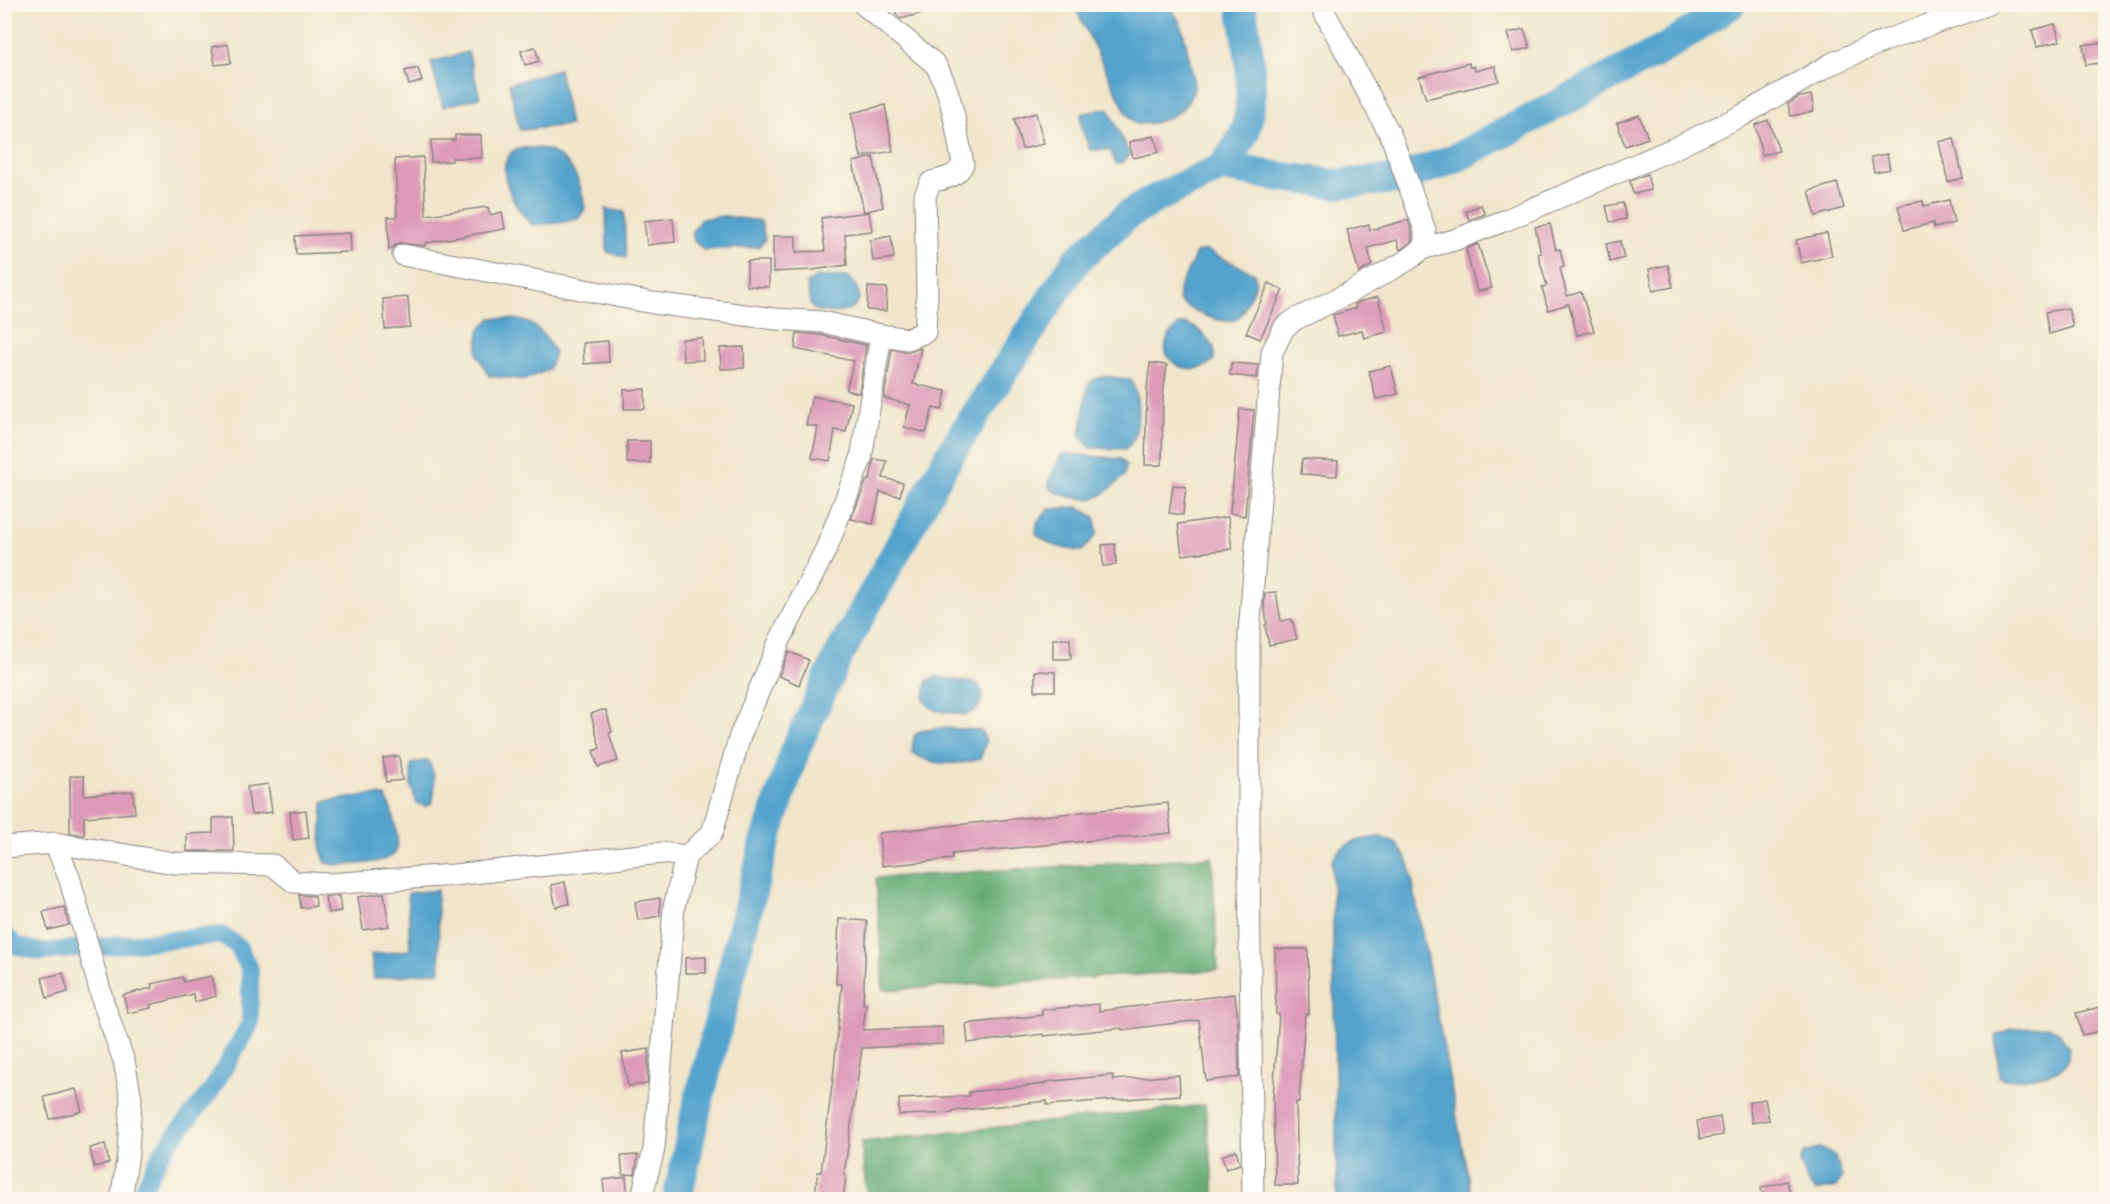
<svg xmlns="http://www.w3.org/2000/svg" width="2110" height="1204" viewBox="0 0 2110 1204" font-family="Kalam,sans-serif">
<style>
.forest{fill:#67ae74;stroke:#446858;stroke-width:1.5}
.water{fill:#55a4ce;stroke:#3c6384;stroke-width:1.5}
.lines{fill:none;stroke-linecap:round;stroke-linejoin:round}
.canal{stroke:#55a4ce;stroke-width:18}
.river{stroke:#55a4ce;stroke-width:30}
.building{fill:#dd9bb8}
.minor-casing{stroke:#8a8483;stroke-width:23}
.minor{stroke:#fff;stroke-width:21}
</style>
<rect width="100%" height="100%" fill="#fbf7ec"/>
<filter id="ink" filterUnits="userSpaceOnUse"><feTurbulence type="fractalNoise" baseFrequency=".0167" numOctaves="2"/><feDisplacementMap in="SourceGraphic" scale="12" xChannelSelector="R" yChannelSelector="G"/><feConvolveMatrix kernelMatrix="1 2 1 2 8 2 1 2 1" color-interpolation-filters="sRGB"/></filter>
<filter id="wash" filterUnits="userSpaceOnUse"><feTurbulence type="fractalNoise" baseFrequency=".008" numOctaves="4" result="noise"/><feDisplacementMap in="SourceGraphic" scale="24" xChannelSelector="R" yChannelSelector="G"/><feGaussianBlur stdDeviation="1.35" result="paint"/><feColorMatrix in="noise" values="0 0 0 0 0 0 0 0 0 0 0 0 0 0 0 0 0 1.4 0 .05"/><feComposite in="paint" operator="in"/></filter>
<g filter="url(#wash)">
<rect width="100%" height="100%" fill="#f1e6cb"/>
<g class="forest">
<polygon points="1212,857 1218,970 883,990 876,878"/>
<polygon points="1205,1105 1215,1199 867,1199 861,1142"/>
</g>
<g class="water">
<path d="M 1074,5 L 1169,5 C 1173,11 1178,18 1181,25 C 1184,32 1195,82 1194,88 C 1187,114 1161,125 1136,124 L 1127,114 Z"/>
<polygon points="468,52 480,97 443,107 431,62"/>
<polygon points="559,69 570,125 520,130 509,84"/>
<polygon points="1108,108 1130,155 1121,163 1116,164 1110,150 1090,150 1081,127 1081,114"/>
<path d="M 523,148 C 529,148 537,148 543,149 C 571,157 582,182 585,209 L 578,219 L 558,223 L 532,225 C 518,211 502,185 505,164 C 506,160 510,155 512,151 Z"/>
<polygon points="606,209 624,212 626,258 607,252"/>
<polygon points="723,216 761,221 765,240 758,247 704,250 694,241 692,232 701,219"/>
<path d="M 1205,250 L 1254,273 C 1258,283 1253,291 1248,300 C 1245,305 1243,313 1239,317 C 1227,329 1188,310 1179,300 L 1179,289 L 1196,253 Z"/>
<path d="M 817,277 L 849,277 C 877,307 841,318 815,310 L 810,304 L 807,283 Z"/>
<path d="M 491,318 C 528,319 536,320 555,353 L 548,370 L 524,380 L 489,376 L 477,354 L 479,331 Z"/>
<path d="M 1186,324 L 1198,329 L 1214,347 L 1214,360 C 1198,379 1157,365 1167,340 C 1169,334 1175,329 1179,325 Z"/>
<path d="M 1106,376 L 1131,380 C 1139,392 1140,424 1134,438 C 1133,442 1128,446 1125,449 L 1091,448 L 1080,436 L 1088,385 L 1094,379 Z"/>
<path d="M 1069,454 L 1121,459 L 1126,465 L 1124,476 C 1117,482 1110,490 1102,495 C 1089,504 1063,496 1050,489 L 1048,482 L 1061,455 Z"/>
<path d="M 1078,507 L 1095,517 L 1097,534 L 1082,551 C 1065,549 1049,546 1036,534 L 1037,522 L 1049,509 Z"/>
<polygon points="936,677 978,684 983,694 978,709 966,715 935,710 928,705 924,699 927,681"/>
<path d="M 941,728 L 981,730 L 986,742 L 980,759 C 959,765 930,767 912,752 L 914,736 L 920,731 Z"/>
<path d="M 428,760 C 436,774 435,787 433,802 L 426,807 L 416,803 L 411,785 L 411,764 Z"/>
<path d="M 370,795 L 385,796 C 391,806 403,845 394,854 C 384,864 340,867 326,863 L 321,850 L 323,802 Z"/>
<path d="M 1380,837 L 1397,843 L 1409,863 L 1472,1199 L 1337,1199 L 1332,860 C 1342,842 1360,839 1380,837 Z"/>
<polygon points="437,890 440,971 374,979 371,955 410,950 408,893"/>
<path d="M 2048,1026 L 2059,1032 L 2069,1048 C 2068,1056 2068,1065 2060,1069 C 2050,1075 2008,1084 1999,1077 L 1996,1036 L 2010,1029 Z"/>
<polygon points="1820,1148 1835,1156 1842,1177 1836,1187 1815,1191 1807,1181 1800,1162 1804,1153"/>
</g>
<g class="lines">
<polyline class="canal" points="4,934 17,946 42,952 221,935 238,946 250,970 250,1024 211,1091 162,1152 140,1195 139,1200"/>
<g class="river">
<path d="M 1223,167 C 1230,156 1241,143 1245,131 C 1257,94 1248,42 1241,4"/>
<polyline points="677,1200 696,1111 763,849 796,748 838,657 950,454 1076,261 1128,215 1155,199 1223,167 1275,176 1337,184 1398,179 1454,159 1667,47 1732,4"/>
</g>
</g>
<g id="blocks">
<g class="building">
<polygon points="893,4 939,4 940,8 901,19 897,15"/>
<polygon points="2055,24 2060,41 2037,47 2032,30"/>
<polygon points="1524,29 1530,48 1513,52 1508,33"/>
<polygon points="2106,42 2106,62 2086,65 2083,45"/>
<polygon points="228,44 231,63 215,65 212,47"/>
<polygon points="535,47 539,61 525,65 521,51"/>
<polygon points="1469,63 1470,68 1474,66 1475,71 1495,66 1499,81 1426,99 1419,77"/>
<polygon points="418,68 422,81 409,85 405,71"/>
<polygon points="1811,95 1814,111 1791,116 1788,104 1799,97"/>
<polygon points="885,105 893,151 861,157 851,113"/>
<polygon points="1036,113 1044,144 1022,149 1014,119"/>
<polygon points="1639,115 1648,138 1625,146 1617,123"/>
<polygon points="1768,120 1779,151 1762,155 1755,125"/>
<polygon points="455,135 481,135 482,158 452,158 452,161 431,162 431,140 455,140"/>
<polygon points="1154,136 1159,152 1133,158 1129,142"/>
<polygon points="1954,138 1963,178 1948,182 1939,142"/>
<polygon points="1887,154 1890,169 1874,172 1871,157"/>
<polygon points="423,157 426,215 488,207 490,215 502,212 505,229 425,243 425,246 399,243 389,250 388,217 397,217 395,159"/>
<polygon points="873,157 883,207 864,212 853,162"/>
<polygon points="1647,174 1651,190 1633,194 1630,181"/>
<polygon points="1837,183 1844,208 1816,216 1809,191"/>
<polygon points="1949,200 1954,223 1934,228 1933,223 1904,230 1898,206 1923,201 1924,206"/>
<polygon points="1623,203 1626,219 1610,222 1606,206"/>
<polygon points="1481,205 1485,214 1469,220 1466,211"/>
<polygon points="869,212 872,231 845,234 847,265 813,270 773,272 773,236 796,236 796,252 825,251 821,218"/>
<polygon points="673,218 675,242 647,245 644,221"/>
<polygon points="1408,220 1412,233 1412,241 1400,250 1397,240 1368,248 1372,265 1359,273 1347,230 1369,224 1370,230"/>
<polygon points="1550,224 1556,250 1560,249 1564,267 1560,268 1567,296 1581,292 1594,331 1577,335 1569,304 1548,310 1542,287 1547,286 1538,254 1541,253 1535,227"/>
<polygon points="350,233 351,252 296,254 295,236"/>
<polygon points="1827,233 1832,256 1801,263 1796,240"/>
<polygon points="891,236 894,258 873,261 870,240"/>
<polygon points="1620,241 1624,258 1610,262 1606,244"/>
<polygon points="1478,244 1492,288 1477,292 1466,249"/>
<polygon points="747,261 769,261 769,287 747,286"/>
<polygon points="1668,265 1673,287 1653,291 1649,269"/>
<polygon points="1269,283 1283,290 1260,339 1246,333"/>
<polygon points="868,287 887,288 886,311 867,310"/>
<polygon points="408,297 410,327 385,329 383,299"/>
<polygon points="1378,297 1387,332 1364,338 1362,330 1338,336 1333,315 1356,308 1355,304 1359,302"/>
<polygon points="2068,308 2073,327 2049,334 2045,312"/>
<polygon points="797,333 820,335 866,345 859,393 846,390 854,361 795,349"/>
<polygon points="702,338 703,360 683,361 682,339"/>
<polygon points="608,341 609,362 584,364 583,343"/>
<polygon points="744,347 744,368 721,369 720,348"/>
<polygon points="921,348 913,384 946,391 942,410 933,408 926,433 904,427 910,405 884,398 892,349 907,352"/>
<polygon points="1150,363 1167,365 1163,395 1162,465 1145,465 1147,388"/>
<polygon points="1231,363 1258,365 1257,378 1230,375"/>
<polygon points="1391,366 1398,394 1376,399 1369,371"/>
<polygon points="645,389 645,409 624,409 624,390"/>
<polygon points="812,396 852,403 846,432 835,430 830,461 812,458 818,427 806,425"/>
<polygon points="1240,409 1254,410 1245,516 1230,513"/>
<rect x="627" y="441" width="23" height="22"/>
<polygon points="874,459 887,461 883,478 903,483 900,496 880,492 873,524 851,519 867,480 870,480"/>
<polygon points="1302,459 1338,461 1337,476 1301,474"/>
<polygon points="1173,485 1186,487 1183,515 1169,513"/>
<polygon points="1228,517 1232,549 1182,555 1178,524"/>
<polygon points="1115,544 1116,565 1103,566 1102,545"/>
<polygon points="1276,592 1281,621 1292,619 1297,639 1269,645 1265,625 1267,624 1264,603 1265,593"/>
<polygon points="1053,639 1070,639 1071,659 1053,659"/>
<polygon points="789,652 809,660 799,685 779,676"/>
<polygon points="1035,671 1055,672 1055,691 1035,691"/>
<polygon points="602,710 606,710 612,732 609,733 618,761 598,767 593,751 600,748 591,714"/>
<polygon points="399,756 402,780 386,782 383,758"/>
<polygon points="70,776 84,776 84,795 133,791 135,813 84,817 84,835 70,833"/>
<polygon points="268,784 272,812 251,815 247,787"/>
<polygon points="1168,803 1171,833 952,854 952,859 882,866 879,833"/>
<polygon points="306,810 309,838 293,840 290,812"/>
<polygon points="233,817 234,851 187,851 187,834 213,833 213,818"/>
<polygon points="565,882 569,904 556,907 551,885"/>
<polygon points="384,893 389,926 363,930 358,897"/>
<polygon points="299,895 315,896 316,906 301,908"/>
<polygon points="339,896 341,911 328,913 325,897"/>
<polygon points="660,898 660,916 638,920 635,902"/>
<polygon points="64,907 69,925 48,930 43,912"/>
<polygon points="839,919 867,921 863,1004 866,1004 863,1030 942,1027 943,1044 862,1048 844,1175 846,1176 843,1200 814,1200 818,1172 821,1172 834,1070 842,984 836,984"/>
<polygon points="1275,949 1308,949 1309,1014 1305,1014 1299,1102 1296,1102 1298,1185 1275,1185 1273,1096 1279,1014 1276,1014"/>
<polygon points="706,957 706,973 685,973 685,958"/>
<polygon points="63,973 68,992 47,998 42,978"/>
<polygon points="211,976 216,996 195,1002 193,994 150,1005 151,1008 128,1013 123,995 152,988 151,984 182,977 184,982"/>
<polygon points="1235,994 1238,1022 1239,1077 1206,1081 1199,1020 1122,1030 1122,1028 1044,1036 1044,1034 968,1043 966,1024 1042,1015 1042,1010 1099,1004 1099,1011"/>
<polygon points="2100,1007 2105,1030 2082,1035 2076,1013"/>
<polygon points="649,1049 647,1084 628,1086 622,1053"/>
<polygon points="1113,1075 1113,1080 1179,1075 1180,1095 1047,1105 1047,1101 953,1111 953,1113 899,1115 899,1099 969,1096 969,1092 1045,1084 1045,1082"/>
<polygon points="76,1089 82,1111 50,1119 44,1097"/>
<polygon points="1765,1099 1769,1120 1752,1123 1749,1102"/>
<polygon points="1720,1117 1723,1135 1700,1139 1697,1121"/>
<polygon points="105,1144 109,1163 94,1167 90,1148"/>
<polygon points="1236,1150 1240,1164 1226,1169 1222,1156"/>
<polygon points="638,1155 635,1174 623,1175 621,1156"/>
<polygon points="626,1177 628,1200 605,1200 603,1180"/>
<polygon points="1787,1181 1792,1200 1764,1200 1761,1188"/>
</g>
</g>
</g>
<g filter="url(#ink)">
<use href="#blocks" fill-opacity="0" stroke="#8a8483" stroke-width="1.5"/>
<g class="lines">
<defs>
<g id="minor">
<polyline points="1422,249 1454,240 1506,220 1675,148 1743,115 1831,64 1884,41 1988,4"/>
<path d="M 403,255 L 653,303 L 776,319 L 822,322 L 881,335 L 908,339 L 925,332 L 927,294 L 925,195 L 931,182 C 945,178 956,178 963,164 C 956,131 953,93 935,64 L 863,4"/>
<polyline points="55,843 70,880 104,1005 124,1061 131,1098 128,1154 121,1200"/>
<polyline points="4,847 55,843 174,863 273,865 294,882 328,884 454,875 661,853 686,856"/>
<polyline points="641,1200 654,1149 674,907 686,856 712,833 740,736 780,640 827,547 861,459 881,335"/>
<polyline points="1253,1200 1249,869 1249,633 1272,352 1284,328 1294,320 1349,293 1408,260 1422,249 1425,242 1425,231 1420,216 1391,136 1320,4"/>
</g>
</defs>
<use href="#minor" class="minor-casing"/>
<use href="#minor" class="minor"/>
</g>
</g>
<rect width="2110" height="1204" fill="none" stroke="#fbf7ec" stroke-width="24"/>
</svg>
